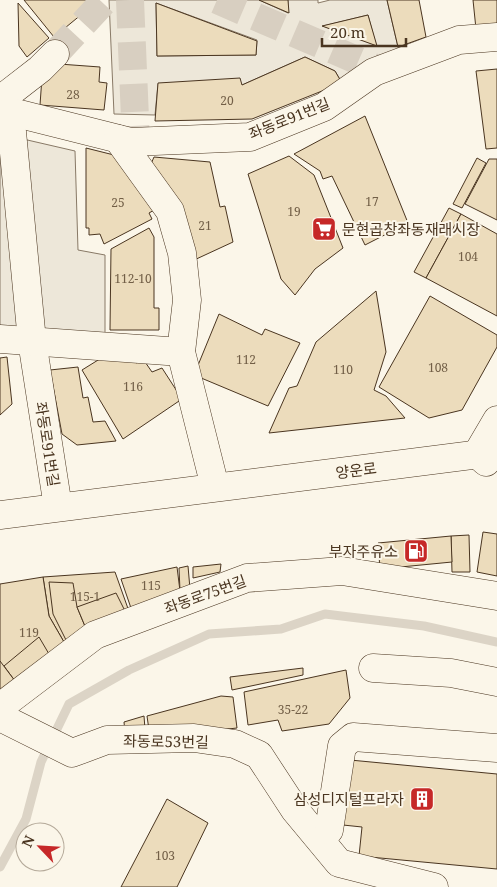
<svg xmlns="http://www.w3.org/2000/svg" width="497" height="887" viewBox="0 0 497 887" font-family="'Noto Serif','Noto Sans KR',serif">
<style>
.parking{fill:#ede7d9;stroke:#887966;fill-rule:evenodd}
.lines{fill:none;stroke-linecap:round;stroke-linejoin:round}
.stream{stroke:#dcd4c6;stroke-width:9}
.building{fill:#ecdcbc;stroke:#4a3520}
.minor-tunnel{stroke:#d8cfc1;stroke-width:28;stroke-dasharray:28 14;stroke-linecap:butt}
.minor-casing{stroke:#4a3520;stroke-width:29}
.major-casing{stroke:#4a3520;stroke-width:29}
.minor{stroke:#fbf6e9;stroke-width:28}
.major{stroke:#fbf6e9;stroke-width:28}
.labels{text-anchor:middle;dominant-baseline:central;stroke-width:4;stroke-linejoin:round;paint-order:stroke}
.number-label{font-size:12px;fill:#725f47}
.street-label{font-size:15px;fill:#4a3520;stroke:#fbf6e9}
.poi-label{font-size:15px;fill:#4a3520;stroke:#fbf6e9;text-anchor:end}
</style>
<rect width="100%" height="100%" fill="#fbf6e9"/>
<g class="parking">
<path d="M 109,0 L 259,0 L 288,13 L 288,0 L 318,0 L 318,3 L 330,0 L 387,0 L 398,47 L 398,56 L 342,83 L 335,71 L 305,57 L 242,85 L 158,84 L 155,115 L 114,114 ZM 156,3 L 257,40 L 256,55 L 157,56 ZM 368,15 L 376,45 L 323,26 Z"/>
<polygon points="0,136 20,332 0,330"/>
<polygon points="23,139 75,151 78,250 105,255 105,339 39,334"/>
</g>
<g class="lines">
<polyline class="stream" points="0,867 26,819 41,762 69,704 129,670 209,634 281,629 325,614 424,626 497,642"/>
</g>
<g class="building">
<polygon points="24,0 99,0 54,37"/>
<polygon points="259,0 288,0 289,13"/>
<polygon points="387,0 419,0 426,37 398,47"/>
<polygon points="473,0 497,0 497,26 476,29"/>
<polygon points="18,3 49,38 27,57 19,46"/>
<polygon points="156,3 257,41 256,55 157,56"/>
<polygon points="368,15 377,46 322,26"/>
<polygon points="305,57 335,71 342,83 252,119 155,121 158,83 240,78 242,85"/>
<polygon points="59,64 100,67 99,82 107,83 104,110 40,105 42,77"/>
<polygon points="497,69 497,148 486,149 476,71"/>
<polygon points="365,116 408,223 365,245 332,176 323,179 320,171 294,154"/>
<polygon points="86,148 122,157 156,209 149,213 152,219 104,244 100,234 89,235 89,228 86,228"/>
<polygon points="289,156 314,175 343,248 315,269 295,295 281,279 248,174"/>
<polygon points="154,157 210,162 220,207 225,206 233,242 192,261 148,171"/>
<polygon points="477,158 486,163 462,208 453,204"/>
<polygon points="489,159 497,159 497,220 465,204"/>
<polygon points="449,208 461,214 426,278 414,272"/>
<polygon points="461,214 497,234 497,316 426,278"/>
<polygon points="149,228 154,237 154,308 159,308 159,330 110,330 111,249"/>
<polygon points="376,291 386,352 374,390 386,396 405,418 269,433 289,388 297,386 316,342"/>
<polygon points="430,296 497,335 497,347 462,410 429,418 379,387"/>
<polygon points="219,314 262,335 265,329 300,343 268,406 194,375"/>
<polygon points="111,352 132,358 136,363 143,359 152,372 162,368 182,399 123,439 82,370"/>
<polygon points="7,357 12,404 0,415 0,358"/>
<polygon points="78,367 83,398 88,397 93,422 105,421 116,441 77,445 62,434 50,370"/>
<polygon points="483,532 497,534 497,576 477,572"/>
<polygon points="469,535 470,572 452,572 451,536"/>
<polygon points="451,536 452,562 380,569 378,543"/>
<polygon points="221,564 220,572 193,578 193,567"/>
<polygon points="188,566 190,589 180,591 179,568"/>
<polygon points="177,567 180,591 132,611 121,579"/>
<polygon points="115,572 131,617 68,649 49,616 43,577"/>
<polygon points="43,577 49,616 68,649 0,697 0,584"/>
<polygon points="49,582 73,583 77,607 87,631 68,644 53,614"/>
<polygon points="116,593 127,615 87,631 77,607"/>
<polygon points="39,637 49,654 15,681 4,666"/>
<polygon points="0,661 15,681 0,692"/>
<polygon points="303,668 303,675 232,690 230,677"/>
<polygon points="346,670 350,698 329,724 282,731 278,720 248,725 244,692"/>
<polygon points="221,696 233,697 237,728 192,733 149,730 147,716"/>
<polygon points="144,716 145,729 125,733 124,722"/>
<polygon points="350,760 497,774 497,869 359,856 362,827 343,825"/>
<polygon points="167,799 208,823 177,887 121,887"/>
</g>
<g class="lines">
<g class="minor-tunnel">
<polyline points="130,0 136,142"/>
<polyline points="217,0 380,70"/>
<polyline points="55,54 105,0"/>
</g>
<defs>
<g id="minor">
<polyline points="0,100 40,69 55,54"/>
<polyline points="0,109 131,142 250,137 324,107 374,72 459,40 497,37"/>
<polyline points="10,111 32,341 58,507"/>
<polyline points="118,139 170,211 182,253 187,300 181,352 215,487"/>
<polyline points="0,339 181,352"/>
<polyline points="373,668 451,673 497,682"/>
<polyline points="0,707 95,635 247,578 342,571 497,596"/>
<polyline points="0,717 72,753 107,740 194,738 235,744 259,755 295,810 339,863 434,887"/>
<polyline points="329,830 342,746 353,737 497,748"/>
</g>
<g id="major">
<polyline points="486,462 477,454 497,420"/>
<polyline points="0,515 497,452"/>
</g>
</defs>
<use href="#minor" class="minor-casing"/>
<use href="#major" class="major-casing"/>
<use href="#minor" class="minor"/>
<use href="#major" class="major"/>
</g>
<defs>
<symbol id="supermarket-square" viewBox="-11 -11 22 22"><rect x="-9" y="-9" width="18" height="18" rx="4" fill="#c62828" stroke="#fbf6e9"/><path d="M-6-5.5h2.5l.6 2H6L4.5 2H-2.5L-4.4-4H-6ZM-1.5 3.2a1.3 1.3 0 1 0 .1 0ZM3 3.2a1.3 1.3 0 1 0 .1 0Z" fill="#fff"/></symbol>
<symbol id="fuel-square" viewBox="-11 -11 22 22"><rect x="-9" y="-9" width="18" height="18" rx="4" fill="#c62828" stroke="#fbf6e9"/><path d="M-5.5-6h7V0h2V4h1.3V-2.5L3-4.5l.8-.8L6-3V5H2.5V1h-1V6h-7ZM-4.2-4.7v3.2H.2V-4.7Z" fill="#fff"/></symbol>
<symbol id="building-square" viewBox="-11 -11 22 22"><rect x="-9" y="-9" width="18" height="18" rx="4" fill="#c62828" stroke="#fbf6e9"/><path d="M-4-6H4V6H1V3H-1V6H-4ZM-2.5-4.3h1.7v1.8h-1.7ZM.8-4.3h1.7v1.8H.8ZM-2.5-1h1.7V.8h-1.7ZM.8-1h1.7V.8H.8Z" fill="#fff"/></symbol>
</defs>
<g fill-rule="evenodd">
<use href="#supermarket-square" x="310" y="215" width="28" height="28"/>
<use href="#fuel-square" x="402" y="537" width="28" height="28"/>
<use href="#building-square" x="408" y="785" width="28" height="28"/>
</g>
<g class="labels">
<g class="number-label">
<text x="73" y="94">28</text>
<text x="227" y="100">20</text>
<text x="372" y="201">17</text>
<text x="118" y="202">25</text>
<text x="294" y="211">19</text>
<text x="205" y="225">21</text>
<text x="468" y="256">104</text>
<text x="133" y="278">112-10</text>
<text x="246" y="359">112</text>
<text x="438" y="367">108</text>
<text x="343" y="369">110</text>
<text x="133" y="386">116</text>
<text x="151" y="585">115</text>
<text x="85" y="596">115-1</text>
<text x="29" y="632">119</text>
<text x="293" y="709">35-22</text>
<text x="165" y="855">103</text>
</g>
<g class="street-label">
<text transform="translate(289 118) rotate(-22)">좌동로91번길</text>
<text transform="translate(48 444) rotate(81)">좌동로91번길</text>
<text transform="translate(356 470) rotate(-7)">양운로</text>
<text transform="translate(205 594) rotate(-20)">좌동로75번길</text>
<text transform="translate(166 741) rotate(1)">좌동로53번길</text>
</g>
<g class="poi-label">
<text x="342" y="229" text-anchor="start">문현곱창좌동재래시장</text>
<text x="398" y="551">부자주유소</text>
<text x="404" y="799">삼성디지털프라자</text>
</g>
</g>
<g transform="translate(40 847) rotate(295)"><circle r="24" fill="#fbf6e9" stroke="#b4a999"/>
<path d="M0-4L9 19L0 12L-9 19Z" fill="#c62828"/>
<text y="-8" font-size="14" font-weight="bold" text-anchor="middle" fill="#4a3520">N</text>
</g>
<path d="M322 38v8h84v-8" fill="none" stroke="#4a3520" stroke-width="2.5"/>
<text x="330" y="38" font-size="15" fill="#4a3520" stroke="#fbf6e9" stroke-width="4" paint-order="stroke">20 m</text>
</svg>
